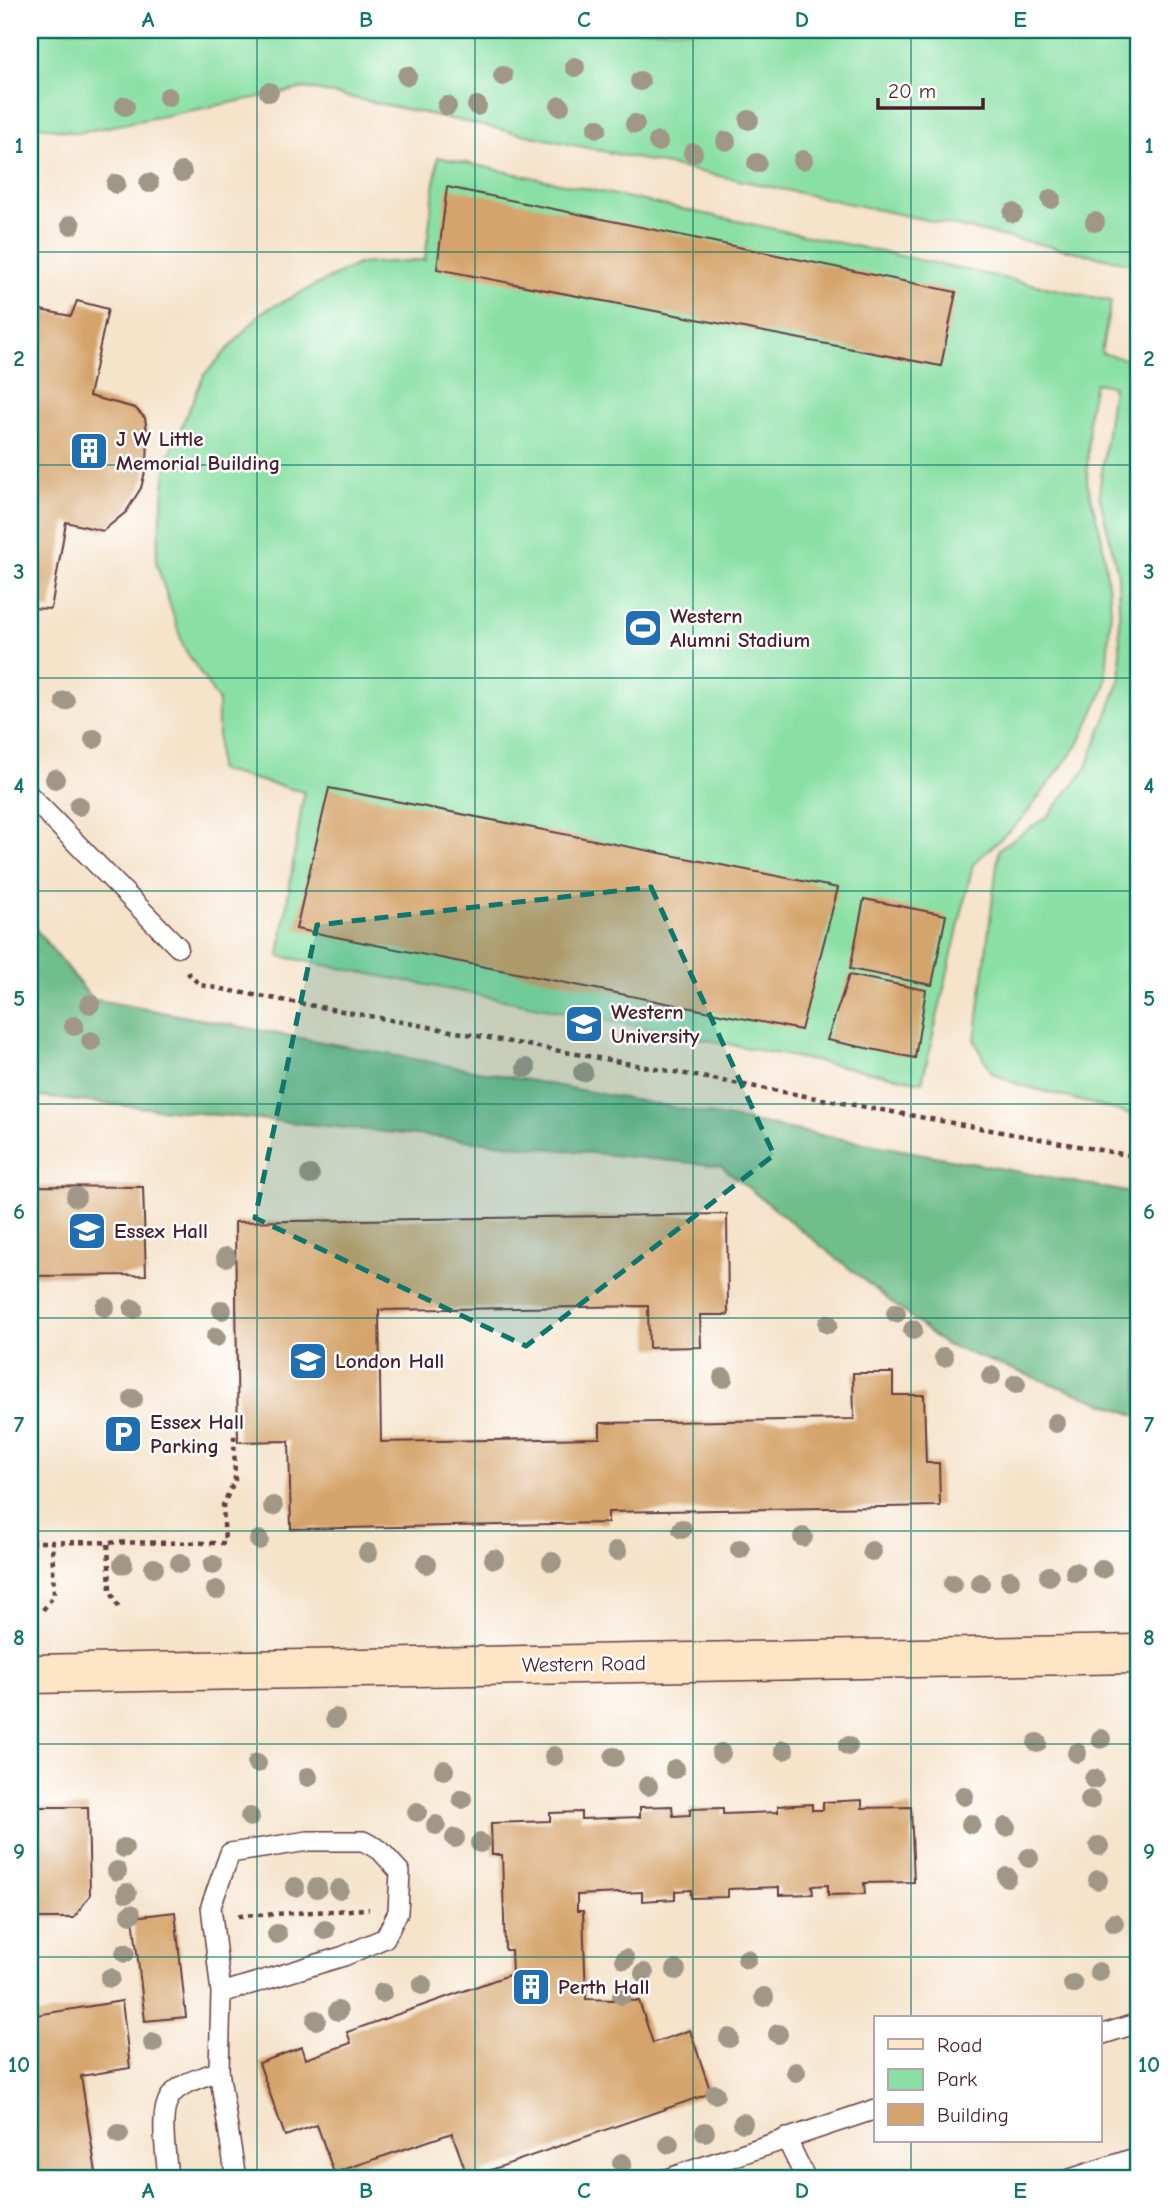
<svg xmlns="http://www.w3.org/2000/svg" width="1168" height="2209" viewBox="0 0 1168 2209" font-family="'Comic Neue',sans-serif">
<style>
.green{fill:#8ae0a4;stroke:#6a8068;stroke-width:2}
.forest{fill:#6fbe8a;stroke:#5c6e5a;stroke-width:2}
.building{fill:#d5a46c}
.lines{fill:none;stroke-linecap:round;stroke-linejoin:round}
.lane-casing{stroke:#643c43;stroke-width:22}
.secondary-casing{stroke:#643c43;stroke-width:41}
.path{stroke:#643c43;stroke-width:4.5;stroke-dasharray:5 5;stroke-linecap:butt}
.lane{stroke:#fff;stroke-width:19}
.secondary{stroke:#fde5c5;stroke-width:38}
.tree{fill:#a19786}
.marked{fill:#0f766e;fill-opacity:0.2;stroke:#0f766e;stroke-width:5;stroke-dasharray:14 9;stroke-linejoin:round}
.grid{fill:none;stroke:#0f766e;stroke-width:2;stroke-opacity:0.55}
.labels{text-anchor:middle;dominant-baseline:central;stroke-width:5;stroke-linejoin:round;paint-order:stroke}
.poi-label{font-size:21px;font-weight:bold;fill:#4a1f2b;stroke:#fff;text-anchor:start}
.street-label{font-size:21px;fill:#4a1f2b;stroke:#fff}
.neatline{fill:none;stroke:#0f766e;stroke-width:2.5}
.grid-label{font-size:23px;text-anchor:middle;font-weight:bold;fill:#0f766e}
</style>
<rect width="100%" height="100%" fill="#fff"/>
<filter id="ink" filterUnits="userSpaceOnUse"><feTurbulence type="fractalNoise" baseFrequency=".0143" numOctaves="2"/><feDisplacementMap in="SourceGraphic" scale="14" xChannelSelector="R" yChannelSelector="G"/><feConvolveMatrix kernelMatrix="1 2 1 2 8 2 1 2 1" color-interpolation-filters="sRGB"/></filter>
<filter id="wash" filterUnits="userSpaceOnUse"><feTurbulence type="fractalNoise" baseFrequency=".00686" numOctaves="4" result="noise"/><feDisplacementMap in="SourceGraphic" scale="28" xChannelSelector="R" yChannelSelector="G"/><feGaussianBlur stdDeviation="1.57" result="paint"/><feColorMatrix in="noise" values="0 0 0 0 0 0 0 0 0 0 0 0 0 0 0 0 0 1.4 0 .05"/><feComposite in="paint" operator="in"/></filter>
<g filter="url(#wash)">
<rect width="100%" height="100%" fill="#f5e3ca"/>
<g class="green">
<polygon points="30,30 1138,30 1138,265 306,88 77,133 30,124"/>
<polygon points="438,157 1111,301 1101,353 1138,362 1138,1116 1017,1084 992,1073 975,1041 999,849 1048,816 1086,769 1121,678 1118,574 1099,494 1113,386 1095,383 1089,411 1087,482 1102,539 1111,608 1105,687 1078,745 1022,819 973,864 922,1082 279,956 304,792 218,770 218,700 184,648 156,562 167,460 204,375 262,312 358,264 425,260"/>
</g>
<polygon class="forest" points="30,922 92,999 1138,1194 1138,1416 944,1344 721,1166 30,1096"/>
<g id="blocks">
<g class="building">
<polygon points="447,187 956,292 941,366 437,269"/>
<polygon points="77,301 108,309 89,396 135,408 145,418 148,438 147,464 141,488 126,512 103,531 66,522 51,609 30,608 30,308 71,316"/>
<polygon points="329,788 838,888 801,1030 296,929"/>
<polygon points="864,899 946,915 932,985 850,969"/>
<polygon points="849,975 926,990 915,1058 827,1040"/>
<polygon points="30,1186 143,1187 146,1275 30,1276"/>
<polygon points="727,1214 728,1315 700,1315 701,1347 649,1348 648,1306 379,1310 381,1442 600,1438 600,1423 854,1419 853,1373 893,1373 893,1395 924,1395 926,1463 939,1463 940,1506 608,1512 608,1523 291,1529 289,1441 238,1442 235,1222"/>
<polygon points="862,1800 862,1808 911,1807 914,1882 864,1883 865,1894 828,1895 828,1885 812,1886 813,1894 779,1895 779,1887 728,1889 728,1897 691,1898 691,1890 675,1891 675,1899 642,1901 642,1892 577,1895 577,1911 583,1911 586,1999 639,2001 653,2043 690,2030 711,2093 468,2178 452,2133 334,2173 317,2125 285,2136 259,2063 302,2047 306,2059 351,2043 347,2032 512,1974 511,1950 505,1950 502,1855 492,1855 491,1823 550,1821 550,1813 581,1812 581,1819 640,1817 640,1807 672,1806 673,1816 690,1815 690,1809 723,1808 723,1814 778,1812 778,1806 812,1804 812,1810 823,1810 823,1802"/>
<polygon points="30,1807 88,1807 90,1895 74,1918 30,1918"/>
<polygon points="175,1912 186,2017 145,2021 133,1917"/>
<polygon points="122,2001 130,2068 81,2076 97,2179 30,2179 30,2016"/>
</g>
</g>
</g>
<g filter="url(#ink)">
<use href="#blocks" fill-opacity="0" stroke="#643c43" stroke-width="2"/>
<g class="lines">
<defs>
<g id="lane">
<polyline points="30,796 178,947"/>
<polyline points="221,1993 344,1956 385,1938 398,1912 400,1872 380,1850 363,1841 308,1841 230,1853 211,1906 221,1993 219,2071 236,2179"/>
<polyline points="1100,2035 1138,2023"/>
<polyline points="786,2138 806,2179"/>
<path d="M 168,2179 C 167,2158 158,2114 170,2097 C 180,2082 204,2077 219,2071"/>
<polyline points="666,2179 876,2109"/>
<polyline points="1070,2179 1138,2157"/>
</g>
<polyline id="secondary" points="30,1674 1138,1654"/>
</defs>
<use href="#lane" class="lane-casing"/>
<use href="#secondary" class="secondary-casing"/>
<g class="path">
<polyline points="30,35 41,30"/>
<polyline points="187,972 200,985 1138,1157"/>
<polyline points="30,1542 225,1543 223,1505 235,1480 234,1434"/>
<polyline points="108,1544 110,1590 119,1608"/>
<polyline points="43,1610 54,1595 52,1542"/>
<polyline points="238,1916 369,1909"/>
</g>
<use href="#lane" class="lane"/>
<use href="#secondary" class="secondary"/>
</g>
<g class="tree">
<circle cx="575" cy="67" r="10"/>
<circle cx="407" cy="76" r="10"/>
<circle cx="503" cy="76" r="10"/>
<circle cx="640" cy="81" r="10"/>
<circle cx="269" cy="92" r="10"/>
<circle cx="168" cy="97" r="10"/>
<circle cx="125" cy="106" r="10"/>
<circle cx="447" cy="106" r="10"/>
<circle cx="477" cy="106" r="10"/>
<circle cx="560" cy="106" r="10"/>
<circle cx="749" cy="120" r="10"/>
<circle cx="635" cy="124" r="10"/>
<circle cx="597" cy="128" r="10"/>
<circle cx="726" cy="141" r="10"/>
<circle cx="658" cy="142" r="10"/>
<circle cx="693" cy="153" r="10"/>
<circle cx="803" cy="160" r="10"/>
<circle cx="757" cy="163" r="10"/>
<circle cx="182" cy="172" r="10"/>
<circle cx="149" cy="183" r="10"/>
<circle cx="116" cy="184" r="10"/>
<circle cx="1051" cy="199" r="10"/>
<circle cx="1013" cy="213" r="10"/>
<circle cx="1095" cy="222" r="10"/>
<circle cx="71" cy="225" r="10"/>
<circle cx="65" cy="701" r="10"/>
<circle cx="94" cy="739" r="10"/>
<circle cx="55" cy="779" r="10"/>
<circle cx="79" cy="806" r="10"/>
<circle cx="90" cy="1004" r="10"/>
<circle cx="74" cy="1026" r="10"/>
<circle cx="91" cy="1041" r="10"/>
<circle cx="526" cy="1068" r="10"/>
<circle cx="583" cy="1072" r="10"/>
<circle cx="310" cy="1175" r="10"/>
<circle cx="76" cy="1197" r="10"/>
<circle cx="226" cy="1257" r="10"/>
<circle cx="105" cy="1307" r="10"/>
<circle cx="133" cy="1309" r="10"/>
<circle cx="222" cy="1310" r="10"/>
<circle cx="896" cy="1313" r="10"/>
<circle cx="828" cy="1324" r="10"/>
<circle cx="913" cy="1330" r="10"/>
<circle cx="216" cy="1337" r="10"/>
<circle cx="944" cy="1357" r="10"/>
<circle cx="991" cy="1376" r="10"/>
<circle cx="723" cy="1378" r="10"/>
<circle cx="1016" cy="1384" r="10"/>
<circle cx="133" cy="1399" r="10"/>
<circle cx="1056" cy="1423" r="10"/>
<circle cx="131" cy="1435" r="10"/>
<circle cx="273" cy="1506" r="10"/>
<circle cx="682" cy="1529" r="10"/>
<circle cx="803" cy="1537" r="10"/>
<circle cx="259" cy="1540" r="10"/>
<circle cx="740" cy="1549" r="10"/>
<circle cx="617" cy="1551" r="10"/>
<circle cx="872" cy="1551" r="10"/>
<circle cx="368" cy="1553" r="10"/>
<circle cx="494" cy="1559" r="10"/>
<circle cx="552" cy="1562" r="10"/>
<circle cx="180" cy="1563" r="10"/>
<circle cx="123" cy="1564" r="10"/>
<circle cx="426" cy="1564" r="10"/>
<circle cx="213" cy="1565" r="10"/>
<circle cx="154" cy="1568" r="10"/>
<circle cx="1102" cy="1569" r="10"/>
<circle cx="1075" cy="1572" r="10"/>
<circle cx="1049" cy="1576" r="10"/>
<circle cx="1010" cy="1580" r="10"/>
<circle cx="980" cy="1583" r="10"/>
<circle cx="953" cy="1584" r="10"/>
<circle cx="216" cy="1590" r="10"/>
<circle cx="335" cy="1718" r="10"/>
<circle cx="1101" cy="1739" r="10"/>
<circle cx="1037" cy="1743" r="10"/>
<circle cx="848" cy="1746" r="10"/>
<circle cx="784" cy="1750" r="10"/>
<circle cx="721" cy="1753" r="10"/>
<circle cx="1077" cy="1753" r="10"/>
<circle cx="554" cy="1756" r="10"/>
<circle cx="614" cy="1757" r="10"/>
<circle cx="257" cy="1763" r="10"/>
<circle cx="675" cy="1769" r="10"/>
<circle cx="444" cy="1770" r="10"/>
<circle cx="308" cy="1777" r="10"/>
<circle cx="1094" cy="1779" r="10"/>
<circle cx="648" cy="1786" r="10"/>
<circle cx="964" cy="1796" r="10"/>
<circle cx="462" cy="1799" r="10"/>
<circle cx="1090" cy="1800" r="10"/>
<circle cx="417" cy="1812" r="10"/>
<circle cx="250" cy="1817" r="10"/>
<circle cx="971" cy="1824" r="10"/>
<circle cx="436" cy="1825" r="10"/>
<circle cx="1006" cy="1827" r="10"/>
<circle cx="455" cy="1838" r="10"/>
<circle cx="480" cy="1843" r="10"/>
<circle cx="1099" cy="1846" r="10"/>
<circle cx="124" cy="1848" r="10"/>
<circle cx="1029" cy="1858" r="10"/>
<circle cx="117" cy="1871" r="10"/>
<circle cx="1007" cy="1877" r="10"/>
<circle cx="1098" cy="1880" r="10"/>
<circle cx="295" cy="1887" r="10"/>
<circle cx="317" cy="1888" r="10"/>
<circle cx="339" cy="1889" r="10"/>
<circle cx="127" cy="1893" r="10"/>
<circle cx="131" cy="1914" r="10"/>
<circle cx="1114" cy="1923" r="10"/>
<circle cx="325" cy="1930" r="10"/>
<circle cx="277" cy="1934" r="10"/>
<circle cx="125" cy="1953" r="10"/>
<circle cx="625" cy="1959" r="10"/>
<circle cx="747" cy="1959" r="10"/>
<circle cx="676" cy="1970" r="10"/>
<circle cx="1099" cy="1972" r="10"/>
<circle cx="644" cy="1973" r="10"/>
<circle cx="110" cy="1978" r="10"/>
<circle cx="1073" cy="1984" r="10"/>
<circle cx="422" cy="1985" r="10"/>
<circle cx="382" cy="1993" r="10"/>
<circle cx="622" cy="1995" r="10"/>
<circle cx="764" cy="1997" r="10"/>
<circle cx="338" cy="2011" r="10"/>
<circle cx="316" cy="2020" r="10"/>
<circle cx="778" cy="2034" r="10"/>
<circle cx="729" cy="2038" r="10"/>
<circle cx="153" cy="2043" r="10"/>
<circle cx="796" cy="2072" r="10"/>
<circle cx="715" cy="2094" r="10"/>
<circle cx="743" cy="2123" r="10"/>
<circle cx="705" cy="2132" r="10"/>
<circle cx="119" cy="2134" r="10"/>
<circle cx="669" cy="2144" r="10"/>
<circle cx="622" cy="2163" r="10"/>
</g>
</g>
<path class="marked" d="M 651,887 L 774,1155 L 526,1346 L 255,1218 L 317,925 Z"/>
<path class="grid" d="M 257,30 L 257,2179M 475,30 L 475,2179M 693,30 L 693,2179M 911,30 L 911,2018M 30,252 L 1138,252M 30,465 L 1138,465M 30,678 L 1138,678M 30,891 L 1138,891M 30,1104 L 1138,1104M 30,1318 L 1138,1318M 30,1531 L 1138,1531M 30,1744 L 1138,1744M 30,1957 L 1138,1957M 911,2141 L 911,2179"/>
<defs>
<symbol id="building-square" viewBox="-11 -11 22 22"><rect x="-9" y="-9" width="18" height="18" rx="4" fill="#1f6fb2" stroke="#fff"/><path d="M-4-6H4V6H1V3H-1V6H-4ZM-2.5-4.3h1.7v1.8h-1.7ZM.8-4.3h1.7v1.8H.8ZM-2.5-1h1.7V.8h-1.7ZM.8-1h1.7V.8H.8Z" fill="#fff"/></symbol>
<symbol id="stadium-square" viewBox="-11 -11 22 22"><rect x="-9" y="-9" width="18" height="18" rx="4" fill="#1f6fb2" stroke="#fff"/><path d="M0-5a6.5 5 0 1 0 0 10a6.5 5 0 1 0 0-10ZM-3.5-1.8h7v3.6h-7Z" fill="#fff"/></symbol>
<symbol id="university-square" viewBox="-11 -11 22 22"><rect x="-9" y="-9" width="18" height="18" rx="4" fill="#1f6fb2" stroke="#fff"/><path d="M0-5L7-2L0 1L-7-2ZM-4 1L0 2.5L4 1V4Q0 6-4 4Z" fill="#fff"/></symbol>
<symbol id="parking-square" viewBox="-11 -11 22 22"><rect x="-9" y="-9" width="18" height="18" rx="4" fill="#1f6fb2" stroke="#fff"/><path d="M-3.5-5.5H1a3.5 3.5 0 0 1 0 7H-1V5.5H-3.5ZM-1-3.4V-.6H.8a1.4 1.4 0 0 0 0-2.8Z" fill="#fff"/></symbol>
</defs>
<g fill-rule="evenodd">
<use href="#building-square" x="67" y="429" width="44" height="44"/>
<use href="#stadium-square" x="621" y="606" width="44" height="44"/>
<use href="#university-square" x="562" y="1002" width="44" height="44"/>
<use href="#university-square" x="65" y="1209" width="44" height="44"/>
<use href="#university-square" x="286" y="1339" width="44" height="44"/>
<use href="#parking-square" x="101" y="1412" width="44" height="44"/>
<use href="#building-square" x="509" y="1965" width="44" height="44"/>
</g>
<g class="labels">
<g class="poi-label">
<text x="116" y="439">J W Little<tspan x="116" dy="24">Memorial Building</tspan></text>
<text x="670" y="616">Western<tspan x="670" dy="24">Alumni Stadium</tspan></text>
<text x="611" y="1012">Western<tspan x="611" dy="24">University</tspan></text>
<text x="114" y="1231">Essex Hall</text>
<text x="335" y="1361">London Hall</text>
<text x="150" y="1422">Essex Hall<tspan x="150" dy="24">Parking</tspan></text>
<text x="558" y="1987">Perth Hall</text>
</g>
<g class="street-label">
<text transform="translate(584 1664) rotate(-1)">Western Road</text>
</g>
</g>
<rect width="1168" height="2209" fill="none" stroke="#fff" stroke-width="77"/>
<rect x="874" y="2016" width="228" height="126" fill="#ffffff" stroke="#b7a5aa" stroke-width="2"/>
<rect x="888" y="2039" width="35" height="10" fill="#fde5c5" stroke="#b7a5aa" stroke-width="2"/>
<text x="937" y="2052" font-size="21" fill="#4a1f2b">Road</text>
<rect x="888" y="2069" width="35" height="21" fill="#8ae0a4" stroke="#b7a5aa" stroke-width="2"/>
<text x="937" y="2086" font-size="21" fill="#4a1f2b">Park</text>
<rect x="888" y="2104" width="35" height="21" fill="#d5a46c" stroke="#b7a5aa" stroke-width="2"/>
<text x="937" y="2122" font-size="21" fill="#4a1f2b">Building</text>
<path d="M878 98v10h105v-10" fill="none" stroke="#4a1f2b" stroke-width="3.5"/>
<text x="888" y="98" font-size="21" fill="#4a1f2b" stroke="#ffffff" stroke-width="5" paint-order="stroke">20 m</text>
<rect x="38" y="38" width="1092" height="2132" class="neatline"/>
<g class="grid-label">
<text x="148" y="27">A</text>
<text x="366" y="27">B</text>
<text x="584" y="27">C</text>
<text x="802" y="27">D</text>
<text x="1020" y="27">E</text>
<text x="19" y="153">1</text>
<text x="1149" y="153">1</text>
<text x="19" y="366">2</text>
<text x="1149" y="366">2</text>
<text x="19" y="579">3</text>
<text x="1149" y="579">3</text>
<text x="19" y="793">4</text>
<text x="1149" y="793">4</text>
<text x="19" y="1006">5</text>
<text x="1149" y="1006">5</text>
<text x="19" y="1219">6</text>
<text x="1149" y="1219">6</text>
<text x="19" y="1432">7</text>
<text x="1149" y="1432">7</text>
<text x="19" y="1645">8</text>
<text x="1149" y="1645">8</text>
<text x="19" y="1859">9</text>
<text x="1149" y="1859">9</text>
<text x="19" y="2072">10</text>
<text x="1149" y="2072">10</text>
<text x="148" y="2198">A</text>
<text x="366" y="2198">B</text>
<text x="584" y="2198">C</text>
<text x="802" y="2198">D</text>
<text x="1020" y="2198">E</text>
</g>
</svg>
